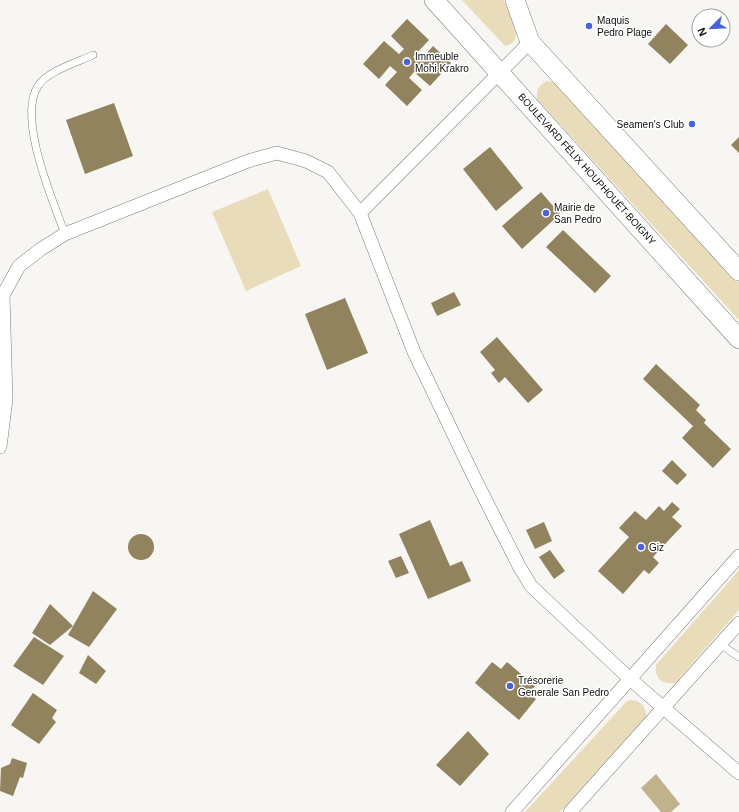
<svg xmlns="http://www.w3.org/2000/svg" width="739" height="812" viewBox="0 0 739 812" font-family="Helvetica,sans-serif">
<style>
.green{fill:#e9dcba}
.water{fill:#c1b28b}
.building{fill:#91835e}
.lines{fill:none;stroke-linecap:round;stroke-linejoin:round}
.lane-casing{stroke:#7d7b77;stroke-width:8}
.street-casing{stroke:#7d7b77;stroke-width:14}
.secondary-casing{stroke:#7d7b77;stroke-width:20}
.lane{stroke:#fff;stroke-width:7}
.street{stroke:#fff;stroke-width:13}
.secondary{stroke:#fff;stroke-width:19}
.poi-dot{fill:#4a63d8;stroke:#fff;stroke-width:1.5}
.labels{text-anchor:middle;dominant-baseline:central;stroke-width:3;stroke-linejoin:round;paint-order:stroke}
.poi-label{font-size:10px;fill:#10100e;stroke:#fff;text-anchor:start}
.street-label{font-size:10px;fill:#10100e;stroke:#fff}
</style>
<rect width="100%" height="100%" fill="#f8f6f2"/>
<g class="green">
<path d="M 462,0 L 504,0 C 509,14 528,41 505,46 Z"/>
<path d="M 547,81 L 556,83 L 739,282 L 739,320 L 537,99 C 536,90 539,85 547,81 Z"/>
<polygon points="268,189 301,266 246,291 212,212"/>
<path d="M 739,570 L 739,610 L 675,683 C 662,685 654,678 656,665 Z"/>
<path d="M 630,700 C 641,700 647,707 646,718 L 560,812 L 525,812 L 626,702 Z"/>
</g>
<polygon class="water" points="656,774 680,804 671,812 661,812 641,788"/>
<g class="building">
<polygon points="407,19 429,40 413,57 419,62 433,46 451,63 430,86 414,72 409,78 422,90 407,106 385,85 397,72 390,66 379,79 363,64 384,41 399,54 404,49 391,36"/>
<polygon points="666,24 688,45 670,64 648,44"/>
<polygon points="114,103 133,156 85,174 66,120"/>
<polygon points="739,137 739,153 731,145"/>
<polygon points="490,147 523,188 496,211 463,169"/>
<polygon points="541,192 560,214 522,249 502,226"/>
<polygon points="563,230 611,276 595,293 546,247"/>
<polygon points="454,292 461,305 437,316 431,303"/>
<polygon points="345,298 368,353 327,370 305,314"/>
<polygon points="497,337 543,390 528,403 505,377 499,383 491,373 495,370 480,352"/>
<polygon points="656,364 700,405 696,410 706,420 704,423 731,449 713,468 682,438 693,426 643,379"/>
<polygon points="672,460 687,475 677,485 662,471"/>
<polygon points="672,502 680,509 672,517 682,526 653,557 659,563 649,574 644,570 623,594 598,571 629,537 619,528 635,511 646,520 659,506 664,511"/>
<polygon points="430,520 450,566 462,561 471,581 428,599 399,534"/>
<polygon points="544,522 552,541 535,549 526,530"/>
<circle cx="141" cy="547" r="13"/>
<polygon points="550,550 565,571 554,579 539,557"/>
<polygon points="401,556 409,573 396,578 388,561"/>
<polygon points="93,591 117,609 89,647 68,635"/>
<polygon points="50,604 73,626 50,645 32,633"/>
<polygon points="34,637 64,656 43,685 13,666"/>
<polygon points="88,655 106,671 96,684 79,673"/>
<polygon points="492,662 501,669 507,662 535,686 529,693 536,699 519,720 475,683"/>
<polygon points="33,693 57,710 52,718 56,722 39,744 11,725"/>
<polygon points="468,731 489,754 460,786 436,765"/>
<polygon points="12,758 27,763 23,778 20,777 13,796 0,791 1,768 10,764"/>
</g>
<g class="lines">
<defs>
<g id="lane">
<path d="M 65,234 C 53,201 17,118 38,86 C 47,71 78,62 93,55"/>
<polyline points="720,644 739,657"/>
</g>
<g id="street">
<polyline points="360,213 530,42"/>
<polyline points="0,447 6,399 3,295 19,266 41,249 65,234 248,161 277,153 306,161 328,172 360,213 414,352 476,481 519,566 531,586 630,679 739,773"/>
<polyline points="512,812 739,556"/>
<polyline points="570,812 739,623"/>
</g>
<g id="secondary">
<polyline points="434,0 739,339"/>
<polyline points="515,0 530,42 739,271"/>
</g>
</defs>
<use href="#lane" class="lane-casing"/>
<use href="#street" class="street-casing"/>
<use href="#secondary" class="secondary-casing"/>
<use href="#lane" class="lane"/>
<use href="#street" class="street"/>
<use href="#secondary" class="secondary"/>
</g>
<g class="poi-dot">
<circle cx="589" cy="26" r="4"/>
<circle cx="407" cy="62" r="4"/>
<circle cx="692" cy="124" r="4"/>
<circle cx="546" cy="213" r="4"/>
<circle cx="641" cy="547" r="4"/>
<circle cx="510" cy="686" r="4"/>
</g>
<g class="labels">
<g class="poi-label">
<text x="597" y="20">Maquis<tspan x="597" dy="12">Pedro Plage</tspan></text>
<text x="415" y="56">Immeuble<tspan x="415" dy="12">Mohi Krakro</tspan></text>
<text x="684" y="124" text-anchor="end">Seamen's Club</text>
<text x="554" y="207">Mairie de<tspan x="554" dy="12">San Pedro</tspan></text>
<text x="649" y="547">Giz</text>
<text x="518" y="680">Trésorerie<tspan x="518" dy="12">Generale San Pedro</tspan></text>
</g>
<g class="street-label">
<text transform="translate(587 169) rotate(48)">BOULEVARD FÉLIX HOUPHOUËT-BOIGNY</text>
</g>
</g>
<g transform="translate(711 28) rotate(246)"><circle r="19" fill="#ffffff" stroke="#9f9f9f"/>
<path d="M0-3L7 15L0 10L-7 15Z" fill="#4a63d8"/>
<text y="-6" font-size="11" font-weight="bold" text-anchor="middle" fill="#10100e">N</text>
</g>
</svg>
